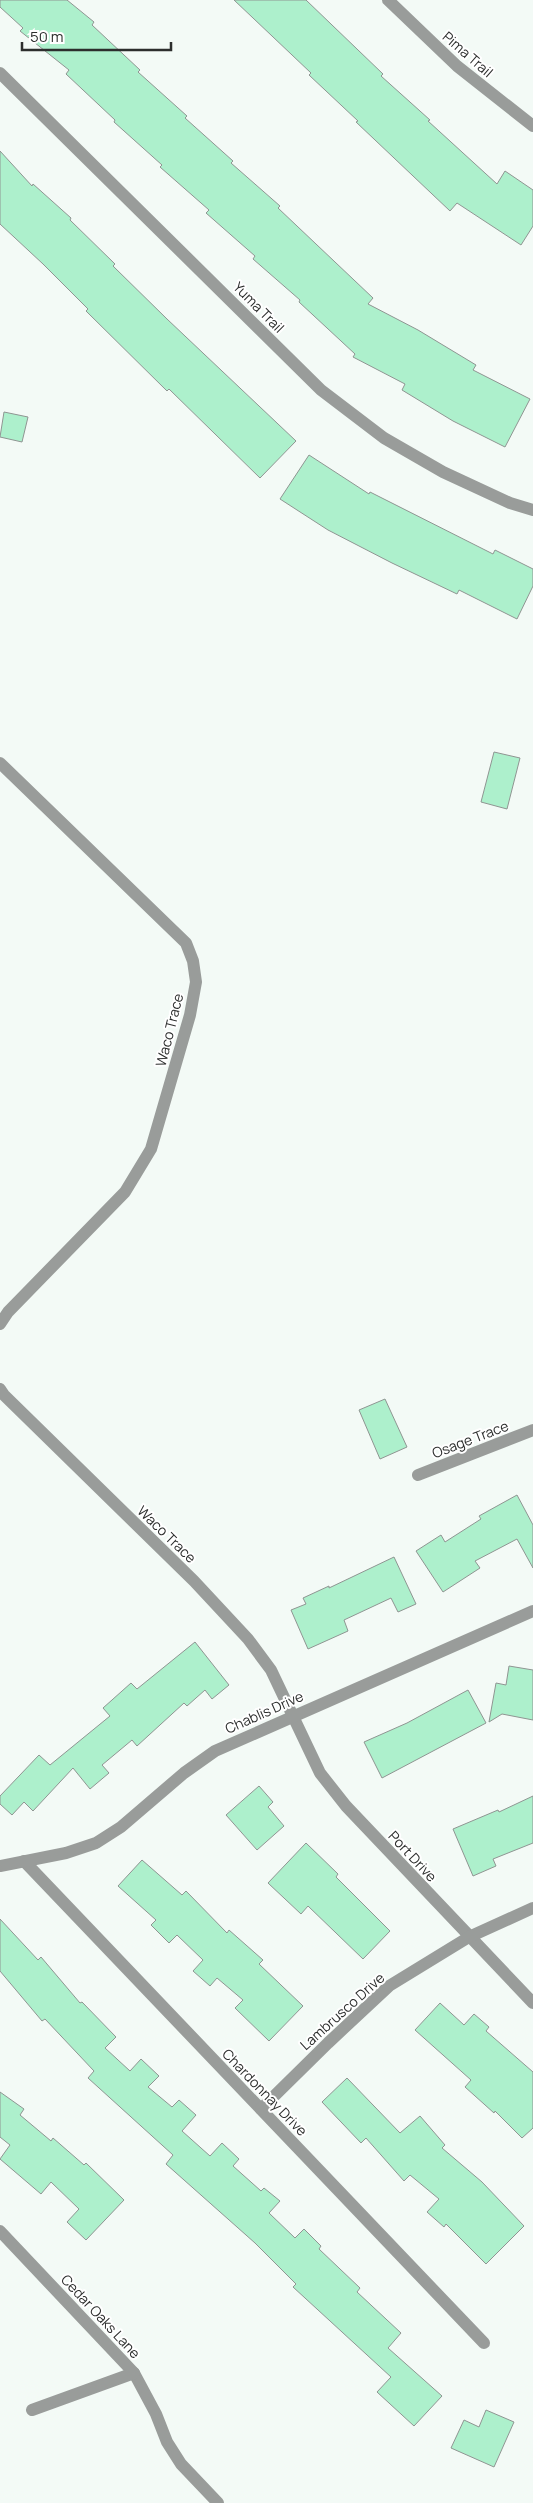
<svg xmlns="http://www.w3.org/2000/svg" width="533" height="2503" viewBox="0 0 533 2503" font-family="Manrope,sans-serif">
<style>
.building{fill:#adf0cc;stroke:#8f9592}
.lines{fill:none;stroke-linecap:round;stroke-linejoin:round}
.minor{stroke:#999c9a;stroke-width:12}
.labels{text-anchor:middle;dominant-baseline:central;stroke-width:4;stroke-linejoin:round;paint-order:stroke}
.street-label{font-size:14px;fill:#2c2e2d;stroke:#fff}
</style>
<rect width="100%" height="100%" fill="#f3faf6"/>
<g class="building">
<polygon points="0,0 67,0 94,22 92,25 140,70 138,72 187,116 185,118 233,161 231,163 280,206 278,208 373,298 368,304 418,330 476,365 473,370 530,399 505,447 453,421 402,390 405,384 353,357 355,354 299,302 300,300 253,259 255,256 206,213 209,210 160,167 162,165 114,122 115,120 66,74 69,70 20,31 23,28 0,7"/>
<polygon points="234,0 306,0 383,74 381,76 430,120 428,121 497,184 505,171 533,190 533,226 521,245 457,203 450,211 356,122 358,121 309,75 311,73"/>
<polygon points="0,151 32,186 33,184 71,218 70,220 115,264 113,266 167,319 296,441 260,478 169,389 167,391 86,311 88,309 43,264 0,224"/>
<polygon points="4,412 28,417 22,442 0,437"/>
<polygon points="309,455 369,494 370,492 493,554 495,550 533,569 533,586 517,619 459,590 457,594 392,563 328,530 280,499"/>
<polygon points="494,752 520,758 507,809 481,802"/>
<polygon points="385,1399 407,1447 380,1459 359,1410"/>
<polygon points="517,1495 533,1525 533,1568 517,1539 475,1561 480,1568 443,1592 416,1551 441,1535 445,1542 481,1519 479,1516"/>
<polygon points="394,1557 416,1604 398,1612 391,1598 344,1620 348,1631 308,1649 291,1610 306,1604 303,1598 329,1586 329,1588"/>
<polygon points="195,1642 229,1685 212,1699 205,1690 187,1706 184,1703 137,1746 132,1740 102,1765 109,1773 90,1789 73,1768 33,1811 24,1802 12,1815 0,1804 0,1796 39,1755 50,1765 110,1716 103,1708 131,1683 137,1689"/>
<polygon points="509,1666 533,1670 533,1720 502,1714 489,1722 496,1683 506,1685"/>
<polygon points="468,1690 486,1723 382,1778 364,1742 407,1723"/>
<polygon points="259,1786 273,1802 268,1807 284,1826 257,1850 226,1815"/>
<polygon points="533,1796 533,1843 493,1859 496,1866 473,1876 453,1829 498,1810 499,1812"/>
<polygon points="306,1843 338,1874 336,1877 390,1931 363,1959 308,1906 301,1914 268,1883"/>
<polygon points="142,1860 182,1895 186,1891 227,1933 229,1930 263,1960 259,1964 303,2006 269,2041 235,2008 243,2000 217,1978 210,1986 193,1971 203,1960 177,1935 169,1943 151,1925 156,1920 118,1886"/>
<polygon points="0,1919 38,1960 41,1957 80,2003 82,2002 116,2037 105,2048 130,2071 141,2059 159,2076 148,2087 172,2107 179,2100 196,2115 182,2131 210,2156 222,2143 239,2159 233,2166 261,2191 264,2188 280,2201 269,2213 295,2238 304,2229 321,2246 319,2249 360,2288 357,2292 401,2333 388,2348 442,2396 414,2426 377,2392 391,2377 293,2287 296,2284 255,2243 166,2164 173,2155 88,2078 94,2071 45,2019 42,2021 0,1971"/>
<polygon points="440,2003 464,2025 474,2014 489,2027 486,2031 533,2072 533,2128 522,2138 495,2111 494,2113 465,2087 471,2080 415,2030"/>
<polygon points="347,2078 400,2133 420,2116 445,2145 442,2148 482,2182 524,2226 486,2264 446,2224 444,2227 427,2212 439,2199 410,2175 404,2181 366,2138 361,2143 322,2102"/>
<polygon points="0,2092 24,2109 20,2115 51,2141 53,2138 84,2165 86,2163 124,2200 86,2240 67,2222 79,2209 51,2182 41,2194 0,2159 10,2145 0,2137"/>
<polygon points="486,2410 514,2422 494,2467 451,2448 464,2420 479,2427"/>
</g>
<g class="lines">
<g class="minor">
<polyline points="388,0 457,66 533,126"/>
<polyline points="0,73 321,390 384,438 443,472 510,503 533,510"/>
<polyline points="0,763 186,943 193,961 196,982 190,1015 151,1149 125,1192 8,1312 0,1324"/>
<polyline points="0,1389 4,1395 194,1581 248,1639 271,1670 320,1773 346,1806 533,2003"/>
<polyline points="418,1475 533,1430"/>
<polyline points="24,1861 484,2343"/>
<polyline points="0,1866 66,1853 96,1843 121,1827 184,1773 215,1751 533,1611"/>
<polyline points="261,2109 328,2043 389,1986 469,1937 533,1908"/>
<polyline points="0,2231 134,2373 156,2414 167,2442 181,2464 218,2503"/>
<polyline points="32,2410 134,2373"/>
</g>
</g>
<g class="labels">
<g class="street-label">
<text transform="translate(468 54) rotate(41)">Pima Trail</text>
<text transform="translate(259 307) rotate(45)">Yuma Trail</text>
<text transform="translate(169 1030) rotate(-76)">Waco Trace</text>
<text transform="translate(470 1439) rotate(-21)">Osage Trace</text>
<text transform="translate(167 1534) rotate(44)">Waco Trace</text>
<text transform="translate(264 1712) rotate(-24)">Chablis Drive</text>
<text transform="translate(413 1856) rotate(47)">Port Drive</text>
<text transform="translate(342 2011) rotate(-42)">Lambrusco Drive</text>
<text transform="translate(265 2092) rotate(46)">Chardonnay Drive</text>
<text transform="translate(101 2316) rotate(47)">Cedar Oaks Lane</text>
</g>
</g>
<path d="M22 42v8h149v-8" fill="none" stroke="#2c2e2d" stroke-width="2.5"/>
<text x="30" y="42" font-size="15" fill="#2c2e2d" stroke="#ffffff" stroke-width="4" paint-order="stroke">50 m</text>
</svg>
